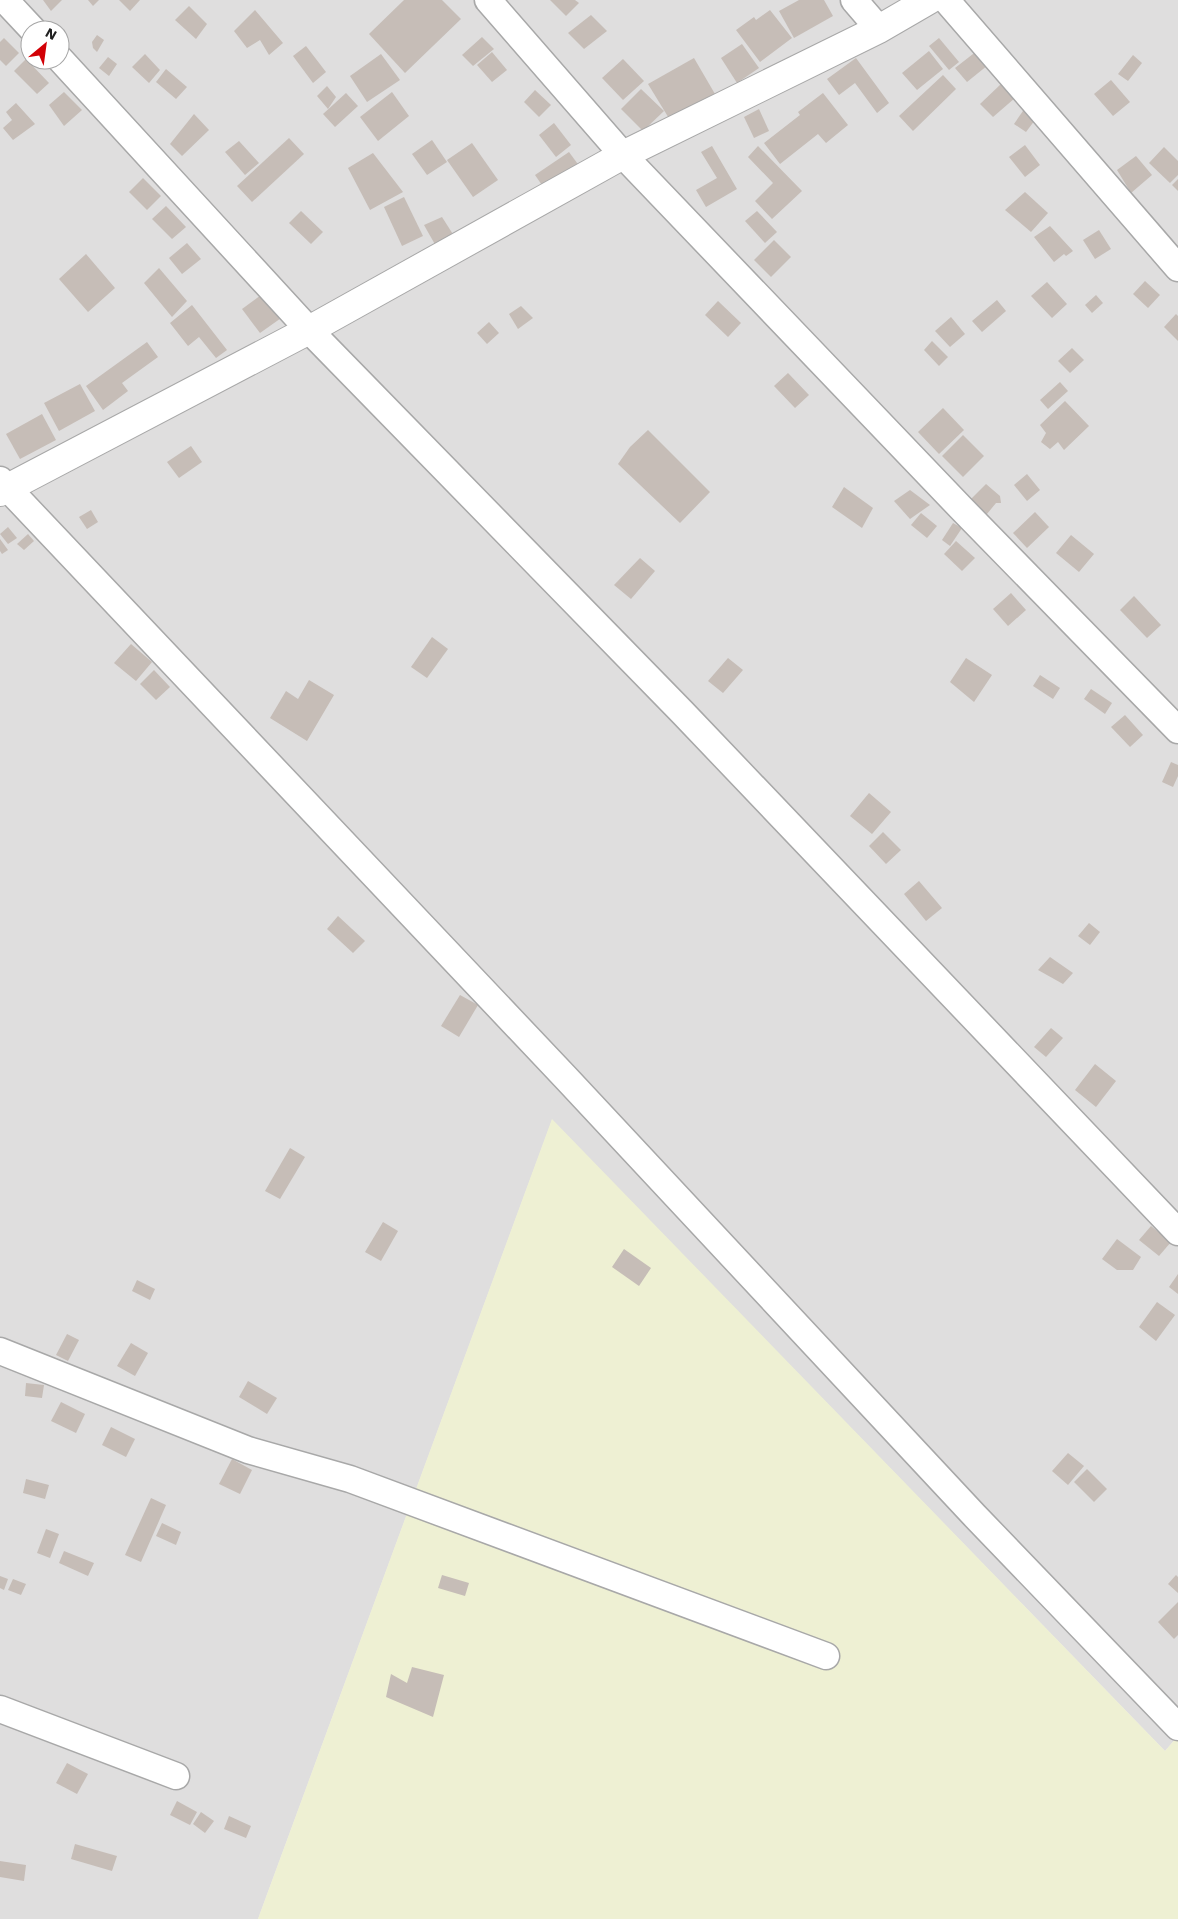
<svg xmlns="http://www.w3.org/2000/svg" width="1178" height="1919" viewBox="0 0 1178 1919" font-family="'Work Sans',sans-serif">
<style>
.residential{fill:#dfdede;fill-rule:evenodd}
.farmland{fill:#eef0d3}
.building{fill:#c6bdb7}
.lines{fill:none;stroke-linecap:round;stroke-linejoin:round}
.minor-casing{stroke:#a8a8a8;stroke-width:29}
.tertiary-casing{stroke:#a8a8a8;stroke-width:30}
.minor{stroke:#fff;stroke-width:26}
.tertiary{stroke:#fff;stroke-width:28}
</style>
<rect width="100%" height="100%" fill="#f1eee8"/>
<path class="residential" d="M 0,0 L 1178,0 L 1178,1736 L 1165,1751 L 552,1120 L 258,1919 L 0,1919 ZM 30,30 L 60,30 L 60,60 L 30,60 Z"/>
<polygon class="farmland" points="552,1119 1165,1751 1178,1736 1178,1919 258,1919"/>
<g class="building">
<polygon points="43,0 62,0 51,11"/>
<polygon points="88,0 99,0 93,6"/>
<polygon points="119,0 140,0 130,11"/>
<polygon points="404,0 442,0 461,19 405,73 369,34"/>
<polygon points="550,0 575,0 579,3 566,16"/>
<polygon points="799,0 824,0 833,16 794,38 779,11"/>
<polygon points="189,6 207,24 196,39 175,20"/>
<polygon points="255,10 283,43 269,55 260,40 247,48 234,31"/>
<polygon points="770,10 792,38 760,62 736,30 754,17 756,20"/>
<polygon points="591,15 607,31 584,49 568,33"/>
<polygon points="97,35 104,40 97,52 93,48 92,42"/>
<polygon points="482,37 494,49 473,66 462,55"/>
<polygon points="4,38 19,53 6,66 0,60 0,42"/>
<polygon points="939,38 959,62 949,70 929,46"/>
<polygon points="742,44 759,68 737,83 721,58"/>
<polygon points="306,46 326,72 313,83 293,56"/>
<polygon points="982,47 993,61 967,82 955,68"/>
<polygon points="929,51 943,69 917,90 902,73"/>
<polygon points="492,52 507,70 492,82 477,65"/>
<polygon points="145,54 160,70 149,83 132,67"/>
<polygon points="381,54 400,80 367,102 350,76"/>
<polygon points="1133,55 1142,63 1128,81 1118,74"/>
<polygon points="108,57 117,64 109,76 99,68"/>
<polygon points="694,58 715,94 670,120 648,84"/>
<polygon points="856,58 889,103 877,113 855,83 839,95 827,79"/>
<polygon points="26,59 49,83 37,94 14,71"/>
<polygon points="623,59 644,81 623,100 602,78"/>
<polygon points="166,69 187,87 176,99 156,82"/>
<polygon points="943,75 956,89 913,131 899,116"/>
<polygon points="1111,80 1130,102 1113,116 1094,94"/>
<polygon points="1001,84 1015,98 993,117 980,104"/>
<polygon points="327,86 336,97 328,109 317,96"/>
<polygon points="641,89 664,111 643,131 621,109"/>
<polygon points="535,90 551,105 539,117 524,102"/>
<polygon points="64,92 82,110 64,126 49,105"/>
<polygon points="392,92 409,116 378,141 360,117"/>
<polygon points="346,93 358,106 335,127 323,114"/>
<polygon points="823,93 848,125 826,143 818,134 780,164 764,143 800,115 798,112"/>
<polygon points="16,103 35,124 13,140 3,128 12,120 6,112"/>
<polygon points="1025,108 1038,116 1026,132 1014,124"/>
<polygon points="759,109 769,131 754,138 744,117"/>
<polygon points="194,114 209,130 182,156 170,144"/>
<polygon points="554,123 571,145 556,157 539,135"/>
<polygon points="289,138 304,154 252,202 237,186"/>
<polygon points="432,140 447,162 427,175 412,154"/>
<polygon points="239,141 259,163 245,175 225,152"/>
<polygon points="472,143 498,180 473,197 447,160"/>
<polygon points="1025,145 1040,165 1025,177 1009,157"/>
<polygon points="712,146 737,189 706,207 696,190 717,178 701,152"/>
<polygon points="758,146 802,191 772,219 755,201 773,183 748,157"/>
<polygon points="1164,147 1178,161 1178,175 1170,183 1149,163"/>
<polygon points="569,152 580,167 546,191 535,175"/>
<polygon points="373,153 403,192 370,210 348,168"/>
<polygon points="1136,156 1152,175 1131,193 1117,170"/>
<polygon points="143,178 161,196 147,210 129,192"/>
<polygon points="1178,179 1178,191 1172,185"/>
<polygon points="1025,192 1048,213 1031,232 1005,210"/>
<polygon points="404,197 423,236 402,246 384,207"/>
<polygon points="166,206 186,227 172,239 152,219"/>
<polygon points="301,211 323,232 311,244 289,223"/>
<polygon points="757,211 777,232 765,243 745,221"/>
<polygon points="442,217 456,239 437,248 424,225"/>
<polygon points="1050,226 1073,251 1066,256 1064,254 1054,262 1034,237"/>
<polygon points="1099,230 1111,249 1095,259 1083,240"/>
<polygon points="774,240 791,257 771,277 754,260"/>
<polygon points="187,243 201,259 182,274 169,258"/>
<polygon points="86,254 115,288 88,312 59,279"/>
<polygon points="159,268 187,301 172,317 144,283"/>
<polygon points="1145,281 1160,295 1148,308 1133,294"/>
<polygon points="1047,282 1067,304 1052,318 1031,296"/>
<polygon points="265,292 284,316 260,333 242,309"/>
<polygon points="1096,295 1103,303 1092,313 1085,305"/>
<polygon points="997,300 1006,311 982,332 972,321"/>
<polygon points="718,301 741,323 728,337 705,315"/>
<polygon points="192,305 227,350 216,358 199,337 188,346 170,323"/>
<polygon points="521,306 533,318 518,329 509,314"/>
<polygon points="1176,314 1178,316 1178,341 1164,327"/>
<polygon points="951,317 965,334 950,347 935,331"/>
<polygon points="489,322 499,333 487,344 477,333"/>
<polygon points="932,341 948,357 939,366 924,350"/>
<polygon points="147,342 158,357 122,383 128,391 103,410 86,386"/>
<polygon points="1072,348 1084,360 1070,373 1058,361"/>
<polygon points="788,373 809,395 795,408 774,386"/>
<polygon points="1060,382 1068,391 1048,409 1040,400"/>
<polygon points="80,384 95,411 59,431 44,403"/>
<polygon points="1065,401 1089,426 1064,450 1058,442 1050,449 1041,442 1046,433 1040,425"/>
<polygon points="943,408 964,430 939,454 918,432"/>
<polygon points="42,414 56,440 20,459 6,434"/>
<polygon points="648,430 710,492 680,523 618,464 630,447"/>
<polygon points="963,435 984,456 963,477 942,456"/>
<polygon points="191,446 202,462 179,478 167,462"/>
<polygon points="1027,474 1040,490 1027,501 1014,485"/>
<polygon points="986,484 1000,496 1001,503 996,503 982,520 970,500"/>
<polygon points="844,487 873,508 862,528 832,507"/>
<polygon points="910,490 930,505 910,519 894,501"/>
<polygon points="91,510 98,522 87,529 79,517"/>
<polygon points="1035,512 1049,527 1027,548 1013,533"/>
<polygon points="921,513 937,526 927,538 911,525"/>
<polygon points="953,523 962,528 950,546 942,540"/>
<polygon points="8,527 17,538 8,544 0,534"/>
<polygon points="28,534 34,541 24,550 17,544"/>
<polygon points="1071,535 1094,554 1079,572 1056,553"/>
<polygon points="0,539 8,550 2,554 0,551"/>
<polygon points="956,541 975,558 962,571 944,554"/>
<polygon points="640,558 655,571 631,599 614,585"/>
<polygon points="1011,593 1026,610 1008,626 993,609"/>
<polygon points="1134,596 1161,625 1147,638 1120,610"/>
<polygon points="432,637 448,649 427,678 411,667"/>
<polygon points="131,644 152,662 136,681 114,663"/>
<polygon points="728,658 743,670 723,693 708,681"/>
<polygon points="966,658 992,675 974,702 950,682"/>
<polygon points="154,670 170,687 156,700 140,684"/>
<polygon points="1040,675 1060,688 1053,699 1033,686"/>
<polygon points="309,680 334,695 307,741 270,718 286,691 298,699"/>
<polygon points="1091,689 1112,703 1105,714 1084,699"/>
<polygon points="1125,715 1143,735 1130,747 1111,727"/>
<polygon points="1171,762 1178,765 1178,776 1173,787 1162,782"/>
<polygon points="869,793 891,812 872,834 850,816"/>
<polygon points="883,832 901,850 886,864 869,846"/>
<polygon points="919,881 942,908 926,921 904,894"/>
<polygon points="338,916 365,941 353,953 327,929"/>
<polygon points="1089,923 1100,932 1090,945 1078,936"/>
<polygon points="1050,957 1073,973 1063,984 1038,970"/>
<polygon points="460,995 478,1005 459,1037 441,1026"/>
<polygon points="1051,1028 1063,1038 1046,1057 1034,1047"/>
<polygon points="1095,1064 1116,1081 1096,1107 1075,1090"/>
<polygon points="290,1148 305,1157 280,1199 265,1191"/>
<polygon points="383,1222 398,1231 381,1261 365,1252"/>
<polygon points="1151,1226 1171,1242 1159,1256 1139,1240"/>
<polygon points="1117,1239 1141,1257 1133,1270 1117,1270 1102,1259"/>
<polygon points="624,1249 651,1268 639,1286 612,1267"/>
<polygon points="1178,1274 1178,1294 1169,1287"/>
<polygon points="137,1280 155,1289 150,1300 132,1291"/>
<polygon points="1157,1302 1175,1315 1156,1341 1139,1327"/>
<polygon points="67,1334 79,1340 68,1361 56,1355"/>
<polygon points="131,1343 148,1353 135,1376 117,1366"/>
<polygon points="248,1381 277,1398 267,1414 239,1397"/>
<polygon points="26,1383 44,1385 42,1398 25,1396"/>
<polygon points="61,1402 85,1414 76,1433 51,1421"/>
<polygon points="111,1427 135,1439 126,1457 102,1445"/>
<polygon points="1068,1453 1084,1466 1068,1485 1052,1471"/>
<polygon points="232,1459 252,1470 240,1494 219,1484"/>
<polygon points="1087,1469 1107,1489 1094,1502 1074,1482"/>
<polygon points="26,1479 49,1485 45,1499 23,1493"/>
<polygon points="151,1498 166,1505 141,1562 125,1555"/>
<polygon points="162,1523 181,1532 176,1545 156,1536"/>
<polygon points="46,1529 59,1534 50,1558 37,1553"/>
<polygon points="64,1551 94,1563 88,1576 59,1563"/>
<polygon points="442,1575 469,1583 465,1596 438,1588"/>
<polygon points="1176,1575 1178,1577 1178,1593 1168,1584"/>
<polygon points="0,1576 8,1579 4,1590 0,1588"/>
<polygon points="13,1579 26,1584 21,1595 8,1590"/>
<polygon points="1178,1602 1178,1635 1174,1639 1158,1622"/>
<polygon points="412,1667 444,1675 433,1717 386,1697 391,1674 407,1683"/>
<polygon points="67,1763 88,1774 77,1794 56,1783"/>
<polygon points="177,1801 197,1812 190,1825 170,1815"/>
<polygon points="201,1812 214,1821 205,1833 193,1824"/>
<polygon points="229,1816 251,1826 246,1838 224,1829"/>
<polygon points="75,1844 117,1856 112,1871 71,1859"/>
<polygon points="0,1861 26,1865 24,1881 0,1877"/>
</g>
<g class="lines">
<defs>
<g id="minor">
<polyline points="5,0 33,30"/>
<polyline points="488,0 623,155 961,508 1178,730"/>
<polyline points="854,0 879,29"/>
<polyline points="946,0 1178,268"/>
<polyline points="60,59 309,330 682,712 1178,1232"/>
<polyline points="0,480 567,1079 974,1515 1178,1727"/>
<polyline points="0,1351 248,1450 350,1479 826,1656"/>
<polyline points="0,1709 176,1776"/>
</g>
<polyline id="tertiary" points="0,492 309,330 623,155 879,29 929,0"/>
</defs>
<use href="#minor" class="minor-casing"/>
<use href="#tertiary" class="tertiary-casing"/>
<use href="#minor" class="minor"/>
<use href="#tertiary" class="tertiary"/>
</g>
<g transform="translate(45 45) rotate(29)"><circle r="24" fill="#ffffff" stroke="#a6a6a6"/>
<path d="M0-4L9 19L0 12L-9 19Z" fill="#d20006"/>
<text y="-8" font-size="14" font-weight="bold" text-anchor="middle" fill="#212121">N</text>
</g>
</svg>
